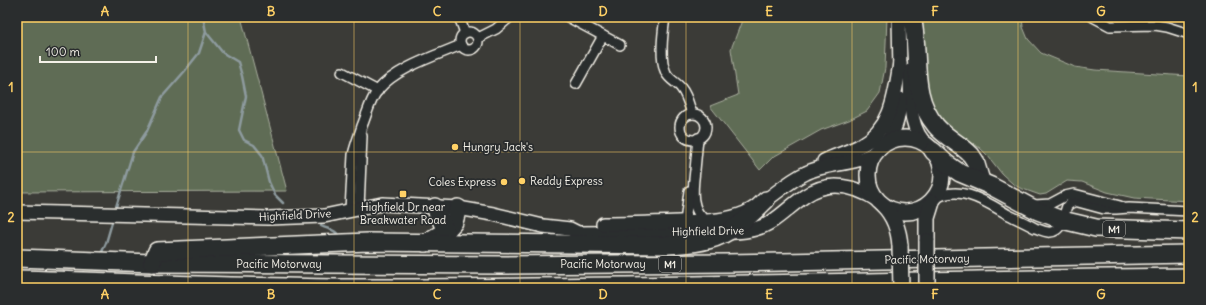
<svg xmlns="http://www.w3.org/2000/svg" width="1206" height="305" viewBox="0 0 1206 305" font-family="Delius,sans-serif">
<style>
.green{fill:#5e6c54;stroke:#a9ae9e}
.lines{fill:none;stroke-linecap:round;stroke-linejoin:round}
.stream{stroke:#8e9b9f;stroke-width:2.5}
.street-casing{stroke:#f4f1e8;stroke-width:12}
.secondary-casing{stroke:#f4f1e8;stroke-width:16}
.primary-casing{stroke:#f4f1e8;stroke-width:18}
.highway-casing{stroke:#f4f1e8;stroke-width:20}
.street{stroke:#2a2d2e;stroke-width:9}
.secondary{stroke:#2a2d2e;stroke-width:13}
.primary{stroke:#2a2d2e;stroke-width:15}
.highway{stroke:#2a2d2e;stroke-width:17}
.primary-bridge-casing{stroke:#f4f1e8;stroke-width:18;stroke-linecap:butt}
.primary-bridge{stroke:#2a2d2e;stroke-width:15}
.grid{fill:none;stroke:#ffd166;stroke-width:1;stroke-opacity:0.55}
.poi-dot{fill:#ffd166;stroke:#2a2d2e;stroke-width:1.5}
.labels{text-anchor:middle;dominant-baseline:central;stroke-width:3.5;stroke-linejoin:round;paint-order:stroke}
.shield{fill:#2a2d2e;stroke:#b7b6b0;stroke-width:1}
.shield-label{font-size:10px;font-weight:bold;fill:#f4f1e8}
.poi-label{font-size:11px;fill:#f4f1e8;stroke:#2a2d2e;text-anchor:start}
.street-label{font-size:11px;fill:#f4f1e8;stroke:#2a2d2e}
.neatline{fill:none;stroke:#ffd166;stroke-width:1.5}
.grid-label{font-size:13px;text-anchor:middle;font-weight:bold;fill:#ffd166}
</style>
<rect width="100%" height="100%" fill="#3b3b37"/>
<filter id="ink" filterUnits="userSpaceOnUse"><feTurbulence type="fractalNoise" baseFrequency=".025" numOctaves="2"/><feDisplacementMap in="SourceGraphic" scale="8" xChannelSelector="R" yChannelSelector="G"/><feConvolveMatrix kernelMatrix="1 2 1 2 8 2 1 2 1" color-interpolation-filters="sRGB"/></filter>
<g filter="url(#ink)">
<g class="green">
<polygon points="17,17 241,17 287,191 17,192"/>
<polygon points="742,17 887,17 885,68 880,93 867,111 849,120 821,130 773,157 760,170 710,106 738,95 731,49 741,23"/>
<polygon points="919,17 1022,17 1023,27 1028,39 1041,53 1075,67 1095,70 1189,76 1189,201 1134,198 1107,192 1082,182 1067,181 1046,194 1040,195 1020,188 1013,184 1002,174 988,156 980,148 953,131 940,118 934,109 927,90"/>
</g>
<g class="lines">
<g class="stream">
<polyline points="206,32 223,53 238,62 242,76 246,96 239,130 244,140 254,145 262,155 269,182 275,195 283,203"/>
<polyline points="115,210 133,152 147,131 162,97 184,72 199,53 206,32 203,17"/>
<path d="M 321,226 C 328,230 334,228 338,235"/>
<polyline points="100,256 106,243 113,219"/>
</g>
<defs>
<g id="street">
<polyline points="459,17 465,33"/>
<polyline points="568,17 620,45"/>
<path d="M 665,17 C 663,32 659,58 666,73 C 669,79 677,83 681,88 C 687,95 689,105 692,114"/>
<polyline points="1093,17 1110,26 1155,25 1167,27 1189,34"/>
<circle cx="469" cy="41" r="9"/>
<polyline points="478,38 496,29 510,17"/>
<polyline points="342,72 378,91"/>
<polyline points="576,84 603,36"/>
<circle cx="693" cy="127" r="13"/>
<path d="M 698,138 C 697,149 696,159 695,170 C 693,187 689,211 707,221"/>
<path d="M 933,200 C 958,183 985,201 1007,214 C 1017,219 1026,223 1035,228 C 1042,230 1049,235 1056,230 C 1063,226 1064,213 1067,206 C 1070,203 1074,201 1078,202 L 1104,209 L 1116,209 L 1129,208 L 1189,211"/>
<polyline points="1035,205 1050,204 1065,196 1074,194 1120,206"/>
<polyline points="359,208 362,136"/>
<path d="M 350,210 L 353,155 C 355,145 359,136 362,126 C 367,114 370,100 378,90 C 396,68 435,56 461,45"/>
<polyline points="685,222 689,191"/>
</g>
<g id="secondary">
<polyline points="899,17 900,71"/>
<path d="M 910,71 C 911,97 907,128 928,146"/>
<path d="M 881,147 C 896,133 899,118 900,99"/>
<path d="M 824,161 C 836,155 849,152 861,145 C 892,129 895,94 900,63"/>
<path d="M 17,212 L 268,218 L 324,216 L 382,204 L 458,208 L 493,214 L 543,226 L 570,229 L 578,233 C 617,233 657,232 697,232 C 714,232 738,234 755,229 C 775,224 788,207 805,196 C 829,179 856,186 879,201"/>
<path d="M 603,224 C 628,224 654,223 679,222 C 701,221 724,222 745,213 C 767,203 784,183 806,173 C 828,162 855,166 876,152"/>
</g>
<g id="primary">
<circle cx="905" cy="175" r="37"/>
<path d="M 883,205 C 894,216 899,231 900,246"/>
<polyline points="927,241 927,218 932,202"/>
</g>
<g id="highway">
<path d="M 912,17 C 921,54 909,94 936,126 C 946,138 961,144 971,155 L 975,161 L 981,181"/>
<polyline points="933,151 947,164 960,173 991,186 1038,211 1062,220 1096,228 1189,231"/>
<polyline points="446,231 454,222 458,208"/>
<polyline points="425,243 446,231 435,207"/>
<polyline points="17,258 152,263 504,265 727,263 1189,254"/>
<path d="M 152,263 L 157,251 L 368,242 L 668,245 C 681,244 695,244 708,240 C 731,234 749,217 766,200"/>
<path d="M 17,279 C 123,282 229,287 335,288 C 620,289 904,280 1189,277"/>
</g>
</defs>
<use href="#street" class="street-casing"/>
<use href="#secondary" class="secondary-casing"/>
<use href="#primary" class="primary-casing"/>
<use href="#highway" class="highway-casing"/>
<use href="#street" class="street"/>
<use href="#secondary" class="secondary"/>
<use href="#primary" class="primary"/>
<use href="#highway" class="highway"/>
<defs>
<g id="primary-bridge">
<polyline points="927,241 927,288"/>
<polyline points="900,246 901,288"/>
</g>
</defs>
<use href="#primary-bridge" class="primary-bridge-casing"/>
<use href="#primary-bridge" class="primary-bridge"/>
</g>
</g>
<path class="grid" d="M 188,17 L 188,288M 354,17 L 354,288M 520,17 L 520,288M 686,17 L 686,288M 852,17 L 852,288M 1018,17 L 1018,288M 17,152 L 1189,152"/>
<g class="poi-dot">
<circle cx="455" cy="147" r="4"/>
<circle cx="522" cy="181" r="4"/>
<circle cx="504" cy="182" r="4"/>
<rect x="399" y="190" width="8" height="8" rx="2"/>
</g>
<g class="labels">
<g class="shield">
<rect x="1103" y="221" width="22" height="16" rx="3"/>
<rect x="659" y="256" width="22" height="16" rx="3"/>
</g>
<g class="shield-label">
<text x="1114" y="229">M1</text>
<text x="670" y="264">M1</text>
</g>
<g class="poi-label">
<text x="463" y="147">Hungry Jack's</text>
<text x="530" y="181">Reddy Express</text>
<text x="496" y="182" text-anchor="end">Coles Express</text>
<text x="403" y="207" text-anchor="middle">Highfield Dr near<tspan x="403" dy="13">Breakwater Road</tspan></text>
</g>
<g class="street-label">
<text transform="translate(295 215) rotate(-3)">Highfield Drive</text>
<text transform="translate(708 231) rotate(-1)">Highfield Drive</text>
<text transform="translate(927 259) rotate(-1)">Pacific Motorway</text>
<text x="279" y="264">Pacific Motorway</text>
<text x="603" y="264">Pacific Motorway</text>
</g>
</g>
<rect width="1206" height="305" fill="none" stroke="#2a2d2e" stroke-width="44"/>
<path d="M40 56v6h116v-6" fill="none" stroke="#f4f1e8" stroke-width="2"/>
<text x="46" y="56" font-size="12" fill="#f4f1e8" stroke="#2a2d2e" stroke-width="3" paint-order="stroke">100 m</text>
<rect x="22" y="22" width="1162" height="261" class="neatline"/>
<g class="grid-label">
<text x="105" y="16">A</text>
<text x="271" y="16">B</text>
<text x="437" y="16">C</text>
<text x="603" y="16">D</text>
<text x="769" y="16">E</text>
<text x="935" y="16">F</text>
<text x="1101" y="16">G</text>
<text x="11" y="92">1</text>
<text x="1195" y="92">1</text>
<text x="11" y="222">2</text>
<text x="1195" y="222">2</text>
<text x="105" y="299">A</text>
<text x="271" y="299">B</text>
<text x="437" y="299">C</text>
<text x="603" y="299">D</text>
<text x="769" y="299">E</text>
<text x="935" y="299">F</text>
<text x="1101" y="299">G</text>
</g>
</svg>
